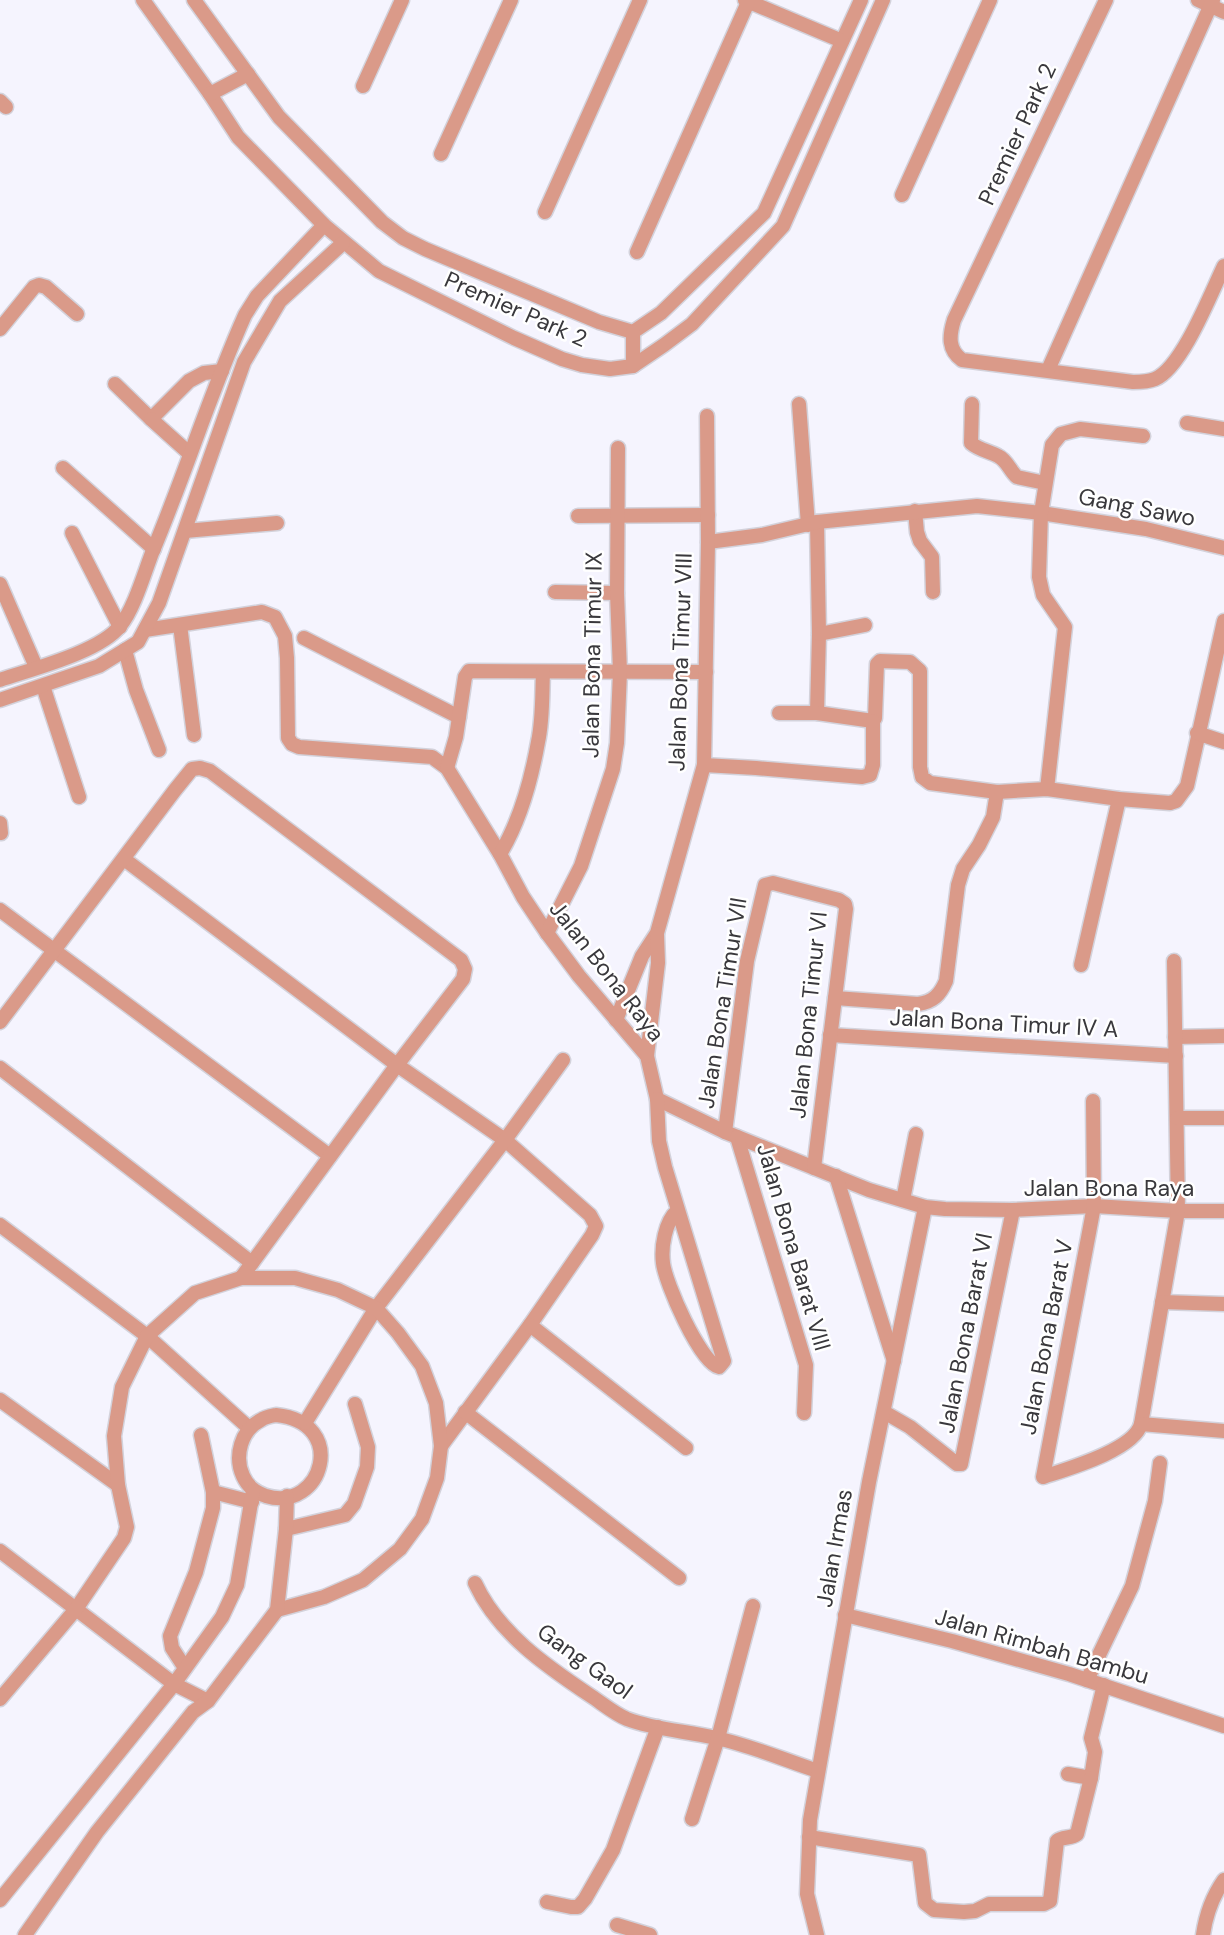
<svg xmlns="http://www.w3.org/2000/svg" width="1224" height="1935" viewBox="0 0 1224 1935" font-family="'DM Sans',sans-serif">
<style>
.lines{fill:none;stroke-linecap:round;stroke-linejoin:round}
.minor-casing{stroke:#d3d2db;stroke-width:17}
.minor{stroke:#da9a89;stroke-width:14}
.labels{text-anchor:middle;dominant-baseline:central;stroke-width:5;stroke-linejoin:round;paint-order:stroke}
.street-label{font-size:23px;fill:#39383c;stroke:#fff}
</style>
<rect width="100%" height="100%" fill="#f5f4fe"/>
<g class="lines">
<defs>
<g id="minor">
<polyline points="143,0 210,94 238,137 324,225 379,271 514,338 562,359 582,365 610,369 633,366 664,345 692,324 783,226 883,0"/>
<polyline points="194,0 279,117 382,222 403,238 425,249 599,322 633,332 661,313 764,213 861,0"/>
<polyline points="745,0 842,41"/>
<path d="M 1106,0 L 954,320 C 949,336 948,350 962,360 L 1133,382 C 1141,382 1148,382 1155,379 C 1182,368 1211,293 1224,266"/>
<polyline points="1198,0 1224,12"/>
<polyline points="363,86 402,0"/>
<polyline points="210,94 248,74"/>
<polyline points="0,101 6,107"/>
<polyline points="441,154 511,0"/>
<polyline points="902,195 990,0"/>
<polyline points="545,212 640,0"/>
<polyline points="637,252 749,0"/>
<polyline points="0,329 34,287 39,285 46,287 77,314"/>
<polyline points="633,332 633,366"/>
<polyline points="1048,370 1213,0"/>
<polyline points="115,384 151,419 189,381 204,373 222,371"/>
<polyline points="799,404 808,525"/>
<path d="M 972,404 L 971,443 C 979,450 989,451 998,456 C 1007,460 1010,471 1017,477 L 1045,483"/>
<polyline points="151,419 190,454"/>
<polyline points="1187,423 1224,429"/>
<polyline points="63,468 154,549"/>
<polyline points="915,511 917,532 920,541 932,557 933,592"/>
<polyline points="578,516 708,515"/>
<polyline points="817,522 819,634 817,713"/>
<polyline points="185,531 277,523"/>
<polyline points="72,533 120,627"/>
<polyline points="708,542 762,535 817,522 977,506 1041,513 1146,529 1224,548"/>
<polyline points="0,584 36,667"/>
<polyline points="555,592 617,593"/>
<polyline points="180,625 194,735"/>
<polyline points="145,630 262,612 275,617 285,636 287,658 288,738 292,744 299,747 432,757 447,768 500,854 523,897 547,933 579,976 647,1056 657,1099 725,1132 869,1190 925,1207 945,1209 1013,1210 1094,1206 1178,1211 1224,1211"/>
<polyline points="819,634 865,625"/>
<polyline points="304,638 459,717"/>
<polyline points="125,650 136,690 159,750"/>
<path d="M 0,680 C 32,669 100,652 120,626 C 134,609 144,574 152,553 C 185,475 210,393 245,315 L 257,296 L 324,225"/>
<polyline points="43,686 79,797"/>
<polyline points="0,700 99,666 138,642 159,603 244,362 280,301 343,243"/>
<polyline points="779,713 817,713 873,721 875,718 877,664 880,661 910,662 920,671 920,767 922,777 930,783 997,792 1047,789 1119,799 1170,803 1176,801 1187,786 1224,621"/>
<polyline points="1197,733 1224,742"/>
<polyline points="704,765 756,768 862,777 870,775 873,765 873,721"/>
<polyline points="447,768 456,737 465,677 469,671 706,672"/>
<polyline points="1047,789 1065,627 1043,595 1039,577 1041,513 1052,445 1061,434 1080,429 1143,436"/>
<polyline points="0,823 1,833"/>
<path d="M 500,854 C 520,821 531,781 538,742 C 543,719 542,695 543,672"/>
<polyline points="124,859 397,1065 505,1140 590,1215 596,1226 592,1235 530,1325 441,1446"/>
<polyline points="0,910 330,1156"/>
<polyline points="547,933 581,866 613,769 617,743 620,672 617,593 618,448"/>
<polyline points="1081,965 1119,799"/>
<path d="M 835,998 L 918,1004 C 933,1002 940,995 946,981 L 958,885 L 963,869 L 979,845 L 993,817 L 997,792"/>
<polyline points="616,1020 642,956 657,933 704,765 708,542 707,416"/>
<polyline points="0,1022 175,790 192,769 200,768 210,771 461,960 465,969 463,979 397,1065 241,1278"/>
<polyline points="830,1035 1176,1056"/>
<polyline points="1175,1037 1224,1036"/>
<polyline points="647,1056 658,963 657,934"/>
<polyline points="0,1068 252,1263"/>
<path d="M 657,1099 L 659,1141 L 665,1167 L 724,1361 L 719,1367 C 700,1363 665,1282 663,1263 C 661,1247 665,1222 677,1211"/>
<path d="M 1093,1101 L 1094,1206 L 1043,1477 C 1067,1469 1134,1450 1141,1424 L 1178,1211 L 1174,961"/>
<polyline points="1177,1118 1224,1118"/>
<polyline points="725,1132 747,961 765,885 773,883 839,900 845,904 846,909 814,1168"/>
<polyline points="737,1137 806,1365 804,1413"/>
<polyline points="836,1176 894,1361"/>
<polyline points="903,1200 916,1134"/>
<polyline points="0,1225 147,1336 249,1428"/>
<polyline points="1162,1302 1224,1304"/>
<polyline points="530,1325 686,1448"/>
<polyline points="0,1400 118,1485"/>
<polyline points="465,1412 679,1578"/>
<polyline points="884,1412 910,1427 957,1464 961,1464 1013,1210"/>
<path d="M 276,1415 C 349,1422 323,1513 266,1496 C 255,1492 248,1487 243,1476 C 234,1456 241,1430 261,1420 C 265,1417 271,1416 276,1415 Z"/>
<polyline points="305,1423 376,1308 505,1140 563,1060"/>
<polyline points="1141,1424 1224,1431"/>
<polyline points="213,1492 252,1502"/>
<polyline points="286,1529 345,1515 354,1504 367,1467 368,1447 355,1404"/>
<polyline points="0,1551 174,1684 208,1701"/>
<path d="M 475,1583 C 498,1633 546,1666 591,1696 C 603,1704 615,1714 627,1719 C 656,1730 687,1731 716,1738 C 750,1745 784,1760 818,1771"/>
<polyline points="845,1615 952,1641 1069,1674 1224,1726"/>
<polyline points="185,1668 172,1648 170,1636 196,1572 213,1508 213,1492 201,1435"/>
<polyline points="1087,1680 1132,1586 1155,1501 1160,1463"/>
<polyline points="0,1699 76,1609 124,1538 127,1527 118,1485 114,1436 122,1387 147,1336 195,1293 241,1278 295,1278 338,1290 376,1308 398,1333 422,1366 436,1403 441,1446 437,1478 422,1519 400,1549 363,1580 324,1597 277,1610"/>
<polyline points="1068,1774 1091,1778 1095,1752 1091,1738 1104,1685"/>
<polyline points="692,1819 718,1738 753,1606"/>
<path d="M 809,1837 L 919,1855 L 925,1903 L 934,1910 L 964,1912 L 975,1911 L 989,1904 L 1044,1904 L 1050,1901 L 1057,1841 C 1063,1836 1071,1839 1077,1834 L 1091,1778"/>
<polyline points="0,1900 174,1684 222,1617 237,1585 253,1491"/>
<polyline points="547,1902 571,1907 578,1907 585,1899 613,1850 658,1727"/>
<polyline points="617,1925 650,1935"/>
<polyline points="25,1935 97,1832 193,1712 208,1701 277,1610 286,1529 287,1496"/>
<polyline points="817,1935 807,1894 810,1820 869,1482 925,1207"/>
<path d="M 1203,1935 C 1206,1914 1212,1897 1224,1880"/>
</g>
</defs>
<use href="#minor" class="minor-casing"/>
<use href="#minor" class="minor"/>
</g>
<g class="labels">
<g class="street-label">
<text transform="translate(1017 134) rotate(-65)">Premier Park 2</text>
<text transform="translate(516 309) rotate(24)">Premier Park 2</text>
<text transform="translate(1137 507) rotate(11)">Gang Sawo</text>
<text transform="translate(592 655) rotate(-89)">Jalan Bona Timur IX</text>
<text transform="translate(680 662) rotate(-88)">Jalan Bona Timur VIII</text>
<text transform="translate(607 971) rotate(52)">Jalan Bona Raya</text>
<text transform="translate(722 1003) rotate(-81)">Jalan Bona Timur VII</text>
<text transform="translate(808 1015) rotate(-84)">Jalan Bona Timur VI</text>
<text transform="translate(1004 1023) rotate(3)">Jalan Bona Timur IV A</text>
<text x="1109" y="1188">Jalan Bona Raya</text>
<text transform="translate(794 1247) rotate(74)">Jalan Bona Barat VIII</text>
<text transform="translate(965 1333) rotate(-79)">Jalan Bona Barat VI</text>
<text transform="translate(1046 1337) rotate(-79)">Jalan Bona Barat V</text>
<text transform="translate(834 1548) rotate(-80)">Jalan Irmas</text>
<text transform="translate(1042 1646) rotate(16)">Jalan Rimbah Bambu</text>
<text transform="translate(585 1661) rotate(36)">Gang Gaol</text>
</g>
</g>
</svg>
